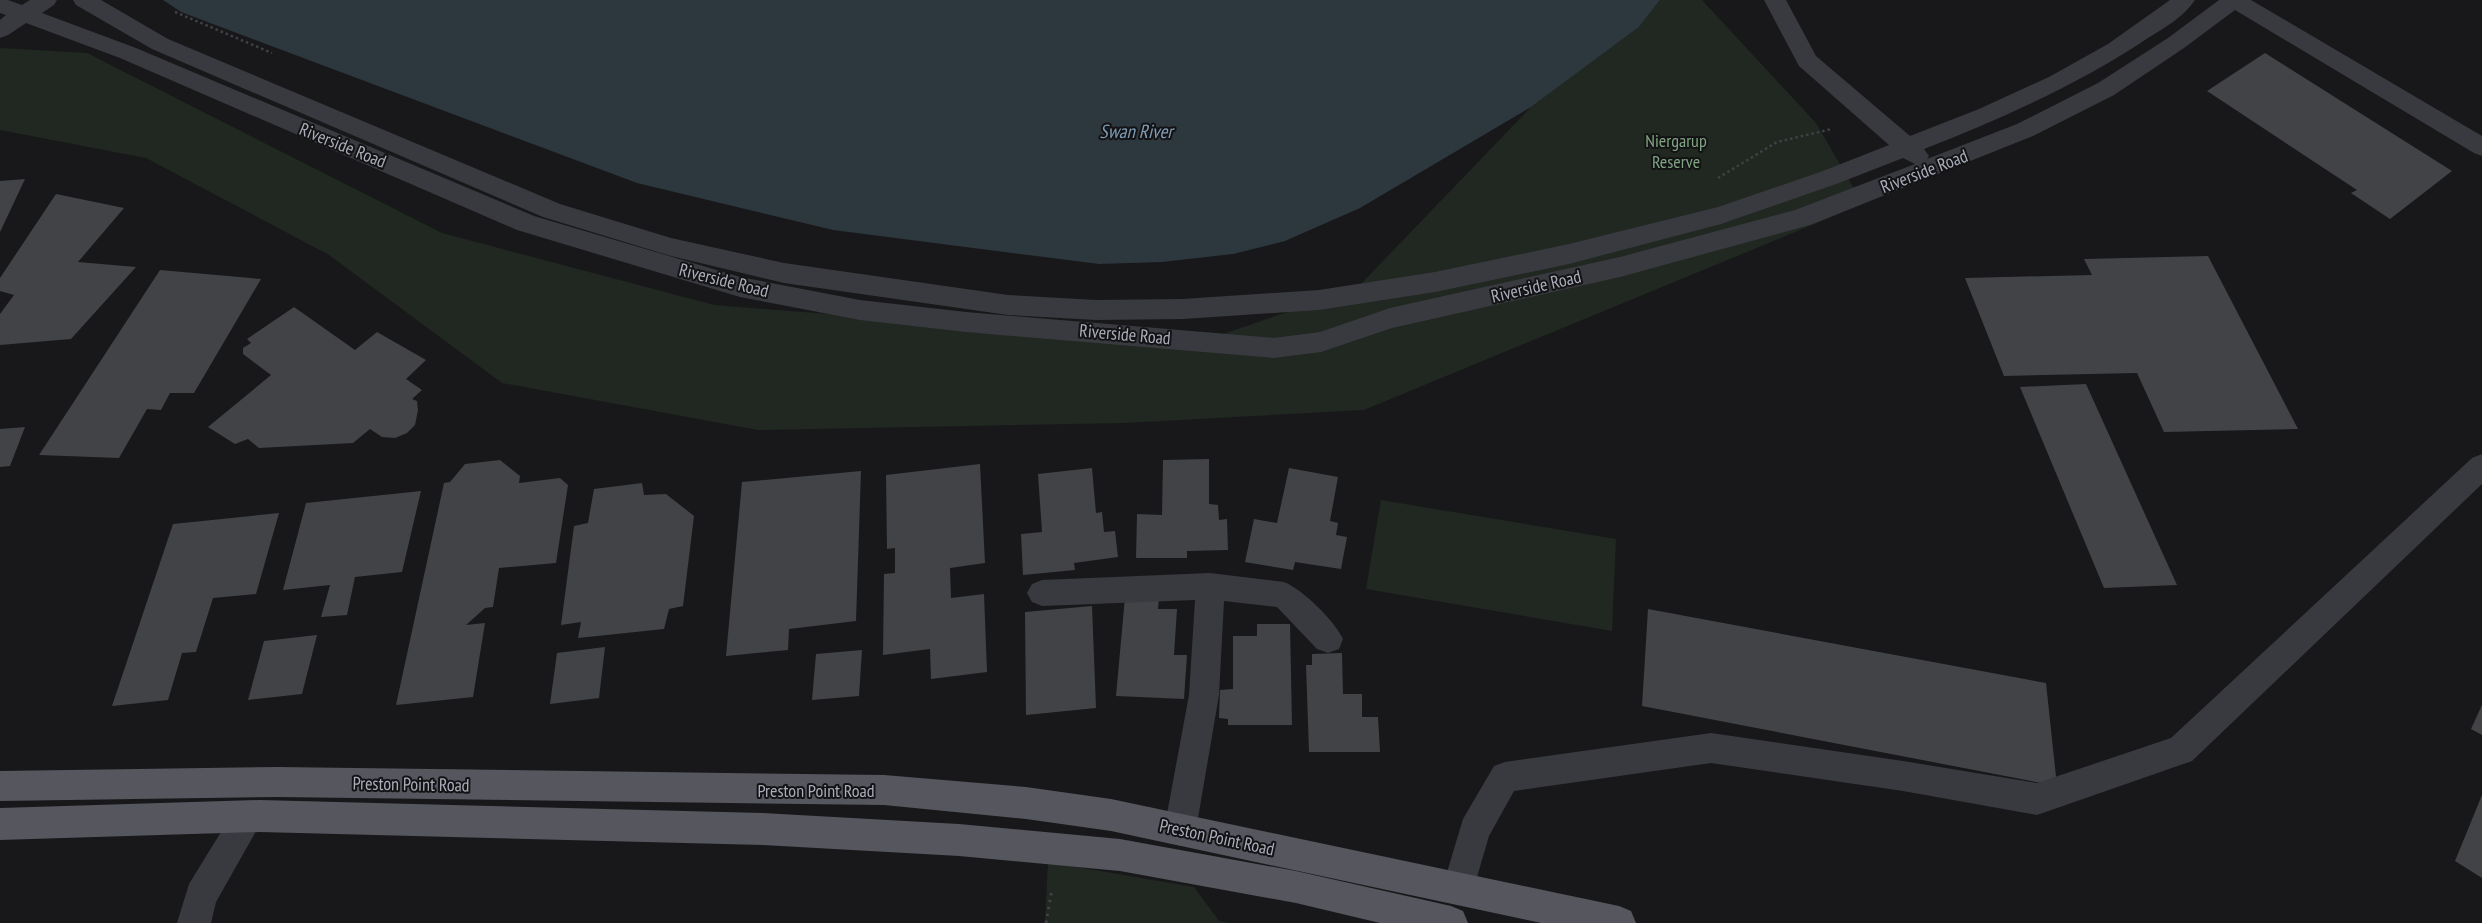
<svg xmlns="http://www.w3.org/2000/svg" width="2482" height="923" viewBox="0 0 2482 923" font-family="'PT Sans Narrow',sans-serif">
<style>
.green{fill:#202821}
.water{fill:#2d373e}
.building{fill:#424347}
.lines{fill:none;stroke-linecap:round;stroke-linejoin:round}
.path-far1{stroke:#3f4146;stroke-width:2.5;stroke-dasharray:2.5 3;stroke-linecap:butt}
.path{stroke:#3f4146;stroke-width:3;stroke-dasharray:2.5 4.5;stroke-linecap:butt}
.minor{fill:#393a3f;fill-rule:evenodd}
.major{fill:#55565e;fill-rule:evenodd}
.labels{text-anchor:middle;dominant-baseline:central;stroke-width:4;stroke-linejoin:round;paint-order:stroke}
.park-label{font-size:18px;fill:#80a583;stroke:#131315}
.street-label{font-size:18px;fill:#aaaeba;stroke:#131315}
.water-label{font-size:19px;font-style:italic;fill:#809cb5;stroke:#131315}
</style>
<rect width="100%" height="100%" fill="#18181a"/>
<g class="green">
<polygon points="1660,0 1702,0 1816,123 1863,204 1364,410 1124,423 758,430 502,383 329,255 146,158 0,130 0,48 87,53 442,233 714,305 1197,343 1357,288 1531,107 1639,27"/>
<polygon points="1381,500 1616,539 1612,631 1366,589"/>
<polygon points="1048,862 1194,887 1219,921 1229,923 1045,923"/>
</g>
<polygon class="water" points="163,0 1660,0 1639,27 1531,107 1360,208 1285,241 1233,254 1162,262 1099,264 833,230 637,183 181,12"/>
<g class="building">
<polygon points="2265,53 2452,171 2390,219 2351,193 2357,190 2207,91"/>
<polygon points="25,179 0,232 0,181"/>
<polygon points="56,194 124,208 78,262 136,267 71,339 0,345 0,314 14,295 0,291 0,278"/>
<polygon points="2208,256 2298,429 2164,432 2137,373 2004,376 1965,278 2092,275 2084,259"/>
<polygon points="160,270 261,279 194,393 170,393 161,410 147,409 119,458 39,455"/>
<polygon points="294,307 355,350 377,332 426,360 406,379 422,390 412,399 417,401 418,410 415,425 407,433 395,438 382,437 370,429 353,443 259,448 248,439 235,444 208,427 271,375 243,354 243,348 251,343 247,339"/>
<polygon points="2086,384 2177,585 2104,588 2020,387"/>
<polygon points="25,427 10,466 0,467 0,429"/>
<polygon points="1209,459 1209,504 1218,505 1219,520 1227,519 1228,550 1187,551 1187,558 1136,558 1137,514 1162,515 1163,460"/>
<polygon points="500,460 520,476 519,483 560,478 568,485 556,563 499,568 493,607 485,608 466,625 485,623 473,697 396,705 444,483 450,482 465,464"/>
<polygon points="980,464 985,563 950,568 951,598 984,594 987,672 931,679 930,649 883,655 884,574 895,573 895,548 887,549 886,475"/>
<polygon points="1092,468 1096,513 1102,512 1104,532 1115,531 1118,557 1074,563 1075,570 1023,575 1021,534 1042,532 1038,474"/>
<polygon points="1289,468 1338,477 1330,521 1338,523 1336,535 1347,537 1341,569 1295,562 1293,570 1245,562 1254,519 1277,523"/>
<polygon points="861,471 856,621 789,629 788,650 726,656 742,482"/>
<polygon points="642,483 644,495 666,494 694,516 683,606 669,609 664,629 578,638 581,622 561,625 574,526 588,523 594,489"/>
<polygon points="421,491 402,572 355,577 347,615 321,617 330,585 283,590 306,503"/>
<polygon points="279,513 256,594 213,598 196,652 182,653 168,700 112,706 173,524"/>
<polygon points="1125,597 1159,598 1158,609 1177,609 1174,655 1187,655 1184,699 1116,696"/>
<polygon points="1092,606 1096,708 1026,715 1025,612"/>
<polygon points="1648,609 2046,683 2057,786 1642,706"/>
<polygon points="1257,624 1290,624 1292,725 1228,725 1228,719 1219,718 1220,690 1233,689 1233,636 1257,636"/>
<polygon points="317,635 302,694 248,700 264,641"/>
<polygon points="605,647 599,698 550,704 557,653"/>
<polygon points="862,650 859,696 812,700 816,654"/>
<polygon points="1342,653 1343,694 1362,694 1362,717 1378,717 1380,752 1309,752 1306,665 1312,665 1312,654"/>
<polygon points="2482,705 2482,735 2471,729"/>
<polygon points="2482,795 2482,878 2455,861"/>
</g>
<g class="lines">
<g class="path-far1">
<polyline points="175,12 272,53"/>
<polyline points="1718,178 1777,142 1832,129"/>
</g>
<polyline class="path" points="1046,923 1052,889"/>
<g class="minor">
<path d="M 0,0 L 8,0 L 22,5 L 30,0 L 57,0 L 54,5 L 42,13 L 136,48 L 534,216 L 740,277 L 860,300 L 966,312 L 1274,338 L 1320,332 L 1390,308 L 1620,257 L 1795,210 L 1915,164 L 1903,158 L 1839,183 L 1721,224 L 1569,264 L 1435,292 L 1319,310 L 1183,319 L 1096,320 L 1008,315 L 784,283 L 671,256 L 543,217 L 152,49 L 76,5 L 73,0 L 101,0 L 168,39 L 560,204 L 671,238 L 784,263 L 1008,295 L 1096,300 L 1183,299 L 1319,290 L 1435,272 L 1569,244 L 1718,207 L 1823,171 L 1889,145 L 1799,66 L 1764,0 L 1786,0 L 1816,56 L 1910,136 L 1979,109 L 2049,77 L 2108,44 L 2170,0 L 2195,0 C 2184,17 2164,28 2148,38 C 2078,85 2002,118 1924,149 L 1929,156 L 1927,159 L 2017,124 L 2098,83 L 2168,38 L 2219,0 L 2251,0 L 2482,136 L 2482,156 L 2474,153 L 2235,10 L 2184,48 L 2114,95 L 2033,136 L 1810,225 L 1620,277 L 1392,328 L 1321,352 L 1274,358 L 966,332 L 860,320 L 740,297 L 517,230 L 120,58 L 26,23 L 8,35 L 0,38 L 0,20 L 6,15 L 0,13 Z"/>
<polygon points="2482,454 2482,484 2192,761 2037,815 1903,791 1711,763 1514,791 1489,836 1470,901 1458,905 1446,901 1442,889 1463,819 1494,766 1505,762 1711,733 1903,761 2037,783 2171,738 2472,458"/>
<path d="M 1210,573 L 1284,582 C 1302,589 1335,621 1343,639 L 1339,649 L 1328,653 L 1317,649 L 1277,607 L 1224,601 L 1219,695 L 1196,830 L 1191,841 L 1180,846 L 1169,841 L 1164,830 L 1189,695 L 1195,600 L 1042,606 L 1032,602 L 1027,593 L 1032,584 L 1042,580 Z"/>
<polygon points="248,801 259,806 264,817 216,902 211,923 177,923 189,884 237,806"/>
</g>
<g class="major">
<polygon points="278,767 884,775 1026,787 1111,799 1619,906 1631,911 1636,923 1541,923 1111,831 1026,819 884,805 278,797 0,801 0,771"/>
<polygon points="260,800 763,813 959,824 1120,839 1296,871 1451,906 1463,911 1468,923 1380,923 1296,903 1120,871 959,856 763,845 260,832 0,840 0,808"/>
</g>
</g>
<g class="labels">
<g class="park-label">
<text x="1676" y="140">Niergarup<tspan x="1676" dy="21">Reserve</tspan></text>
</g>
<g class="street-label">
<text transform="translate(343 145) rotate(22)">Riverside Road</text>
<text transform="translate(1924 171) rotate(-21)">Riverside Road</text>
<text transform="translate(724 280) rotate(14)">Riverside Road</text>
<text transform="translate(1536 286) rotate(-13)">Riverside Road</text>
<text transform="translate(1125 334) rotate(5)">Riverside Road</text>
<text transform="translate(411 784) rotate(1)">Preston Point Road</text>
<text x="816" y="790">Preston Point Road</text>
<text transform="translate(1217 837) rotate(12)">Preston Point Road</text>
</g>
<g class="water-label">
<text x="1136" y="131">Swan River</text>
</g>
</g>
</svg>
